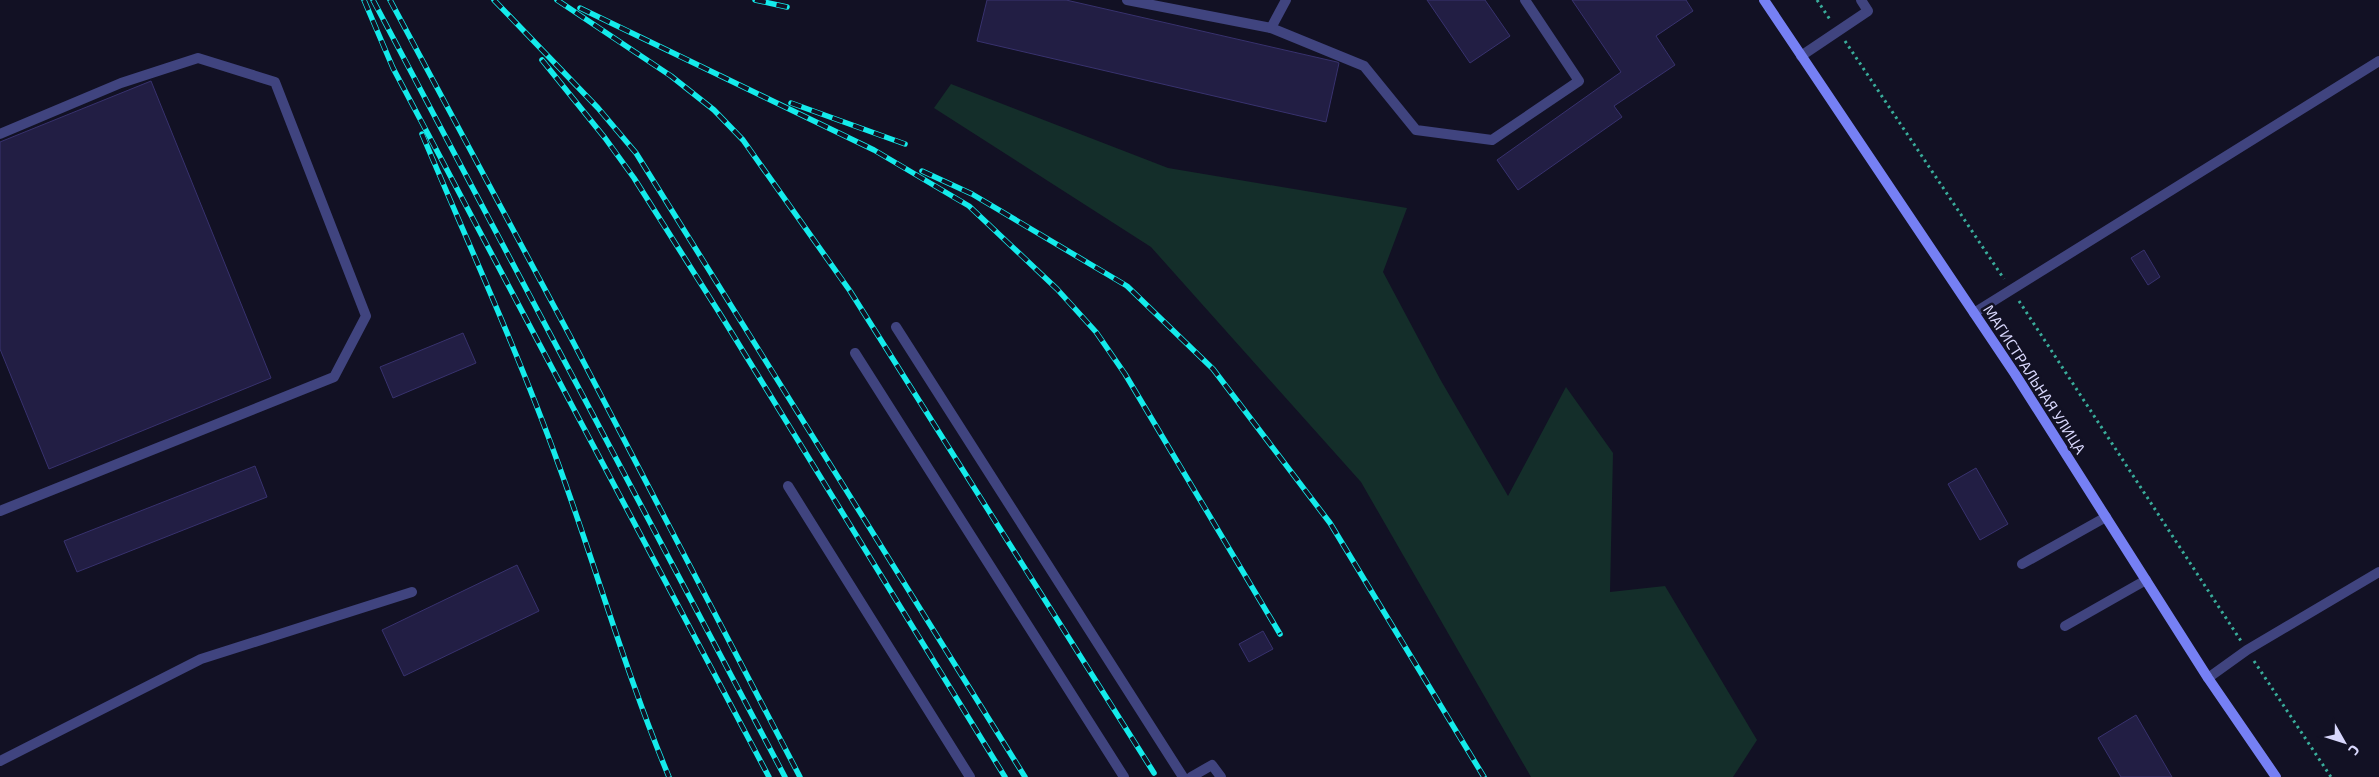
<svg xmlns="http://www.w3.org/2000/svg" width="2379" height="777" viewBox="0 0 2379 777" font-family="'Exo 2',sans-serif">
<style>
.green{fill:#142e2a}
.building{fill:#221e44;stroke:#38326e}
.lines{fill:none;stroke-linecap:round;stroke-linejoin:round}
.path{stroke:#39ad9b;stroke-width:3;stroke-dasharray:2.5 4;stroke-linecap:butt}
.lane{stroke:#40447f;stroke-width:10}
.secondary{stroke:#7680f4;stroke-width:10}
.rail-casing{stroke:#14ebeb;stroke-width:5.5}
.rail{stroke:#121124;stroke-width:4;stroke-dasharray:11;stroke-linecap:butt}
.labels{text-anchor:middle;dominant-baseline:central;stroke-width:5;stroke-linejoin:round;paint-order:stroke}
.street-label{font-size:15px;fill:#d8d7fc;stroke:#121124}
</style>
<rect width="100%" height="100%" fill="#121124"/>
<polygon class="green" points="951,84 1168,168 1407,208 1383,272 1440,379 1508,496 1566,387 1613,453 1610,592 1665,586 1757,740 1733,777 1531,777 1361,482 1151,247 934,108"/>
<g class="building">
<polygon points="987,0 1066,0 1337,62 1339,63 1326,122 977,41"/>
<polygon points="1427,0 1485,0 1510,36 1470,63"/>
<polygon points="1572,0 1686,0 1693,11 1656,36 1675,65 1614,106 1622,117 1518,190 1497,160 1621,72"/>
<polygon points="151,81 271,378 49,469 0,349 0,142"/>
<polygon points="2144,250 2160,277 2148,285 2131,258"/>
<polygon points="463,333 476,363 393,398 380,367"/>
<polygon points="255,466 267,497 77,572 64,541"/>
<polygon points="1976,468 2008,524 1980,540 1948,484"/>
<polygon points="517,565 539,611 404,676 382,630"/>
<polygon points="1263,631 1273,649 1249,662 1239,644"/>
<polygon points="2136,715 2172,777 2121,777 2098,738"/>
</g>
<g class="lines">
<g class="path">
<polyline points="1817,0 1831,21"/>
<polyline points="1845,41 2004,279"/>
<polyline points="2019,301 2241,641"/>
<polyline points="2254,661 2331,777"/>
</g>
<g class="lane">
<polyline points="1127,0 1271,28 1364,66 1416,130 1492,140 1579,81 1525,0"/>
<polyline points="1271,28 1286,0"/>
<polyline points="1801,56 1868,11 1861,0"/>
<polyline points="0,134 121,83 198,58 275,82 366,316 334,377 0,511"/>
<polyline points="1974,313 2379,61"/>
<polyline points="896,327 1183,777"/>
<polyline points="855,353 1124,777"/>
<polyline points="788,486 970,777"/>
<polyline points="2022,564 2106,517"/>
<polyline points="2065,626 2146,580"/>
<polyline points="2208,678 2247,650 2379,572"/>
<polyline points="0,761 201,659 412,592"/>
<polyline points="1191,777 1212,765 1221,777"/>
</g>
<polyline class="secondary" points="1764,0 2015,374 2208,678 2276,777"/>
<defs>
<g id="rail">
<polyline points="364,0 393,68 769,777"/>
<polyline points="373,0 785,777"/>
<polyline points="390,0 570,336 800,777"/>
<polyline points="494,0 598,108 636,153 1025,777"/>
<polyline points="557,0 671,76 714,110 743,140 850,291 1154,773"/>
<polyline points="755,0 787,7"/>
<polyline points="580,8 874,150 969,206 1057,289 1096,332 1125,374 1280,634"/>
<polyline points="542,60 605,138 634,178 722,317 1005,777"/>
<polyline points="791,103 905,144"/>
<path d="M 422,134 C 468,243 518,352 558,463 C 596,567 626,674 669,777"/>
<polyline points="922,171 972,194 1127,286 1213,369 1330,523 1484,777"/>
</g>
</defs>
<use href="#rail" class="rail-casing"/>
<use href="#rail" class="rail"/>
</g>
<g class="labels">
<g class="street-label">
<text transform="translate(2035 379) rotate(57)">МАГИСТРАЛЬНАЯ УЛИЦА</text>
</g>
</g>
<g transform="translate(2344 742) rotate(129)" stroke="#121124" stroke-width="4" paint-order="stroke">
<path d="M0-4L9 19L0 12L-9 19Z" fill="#d8d7fc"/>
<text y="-8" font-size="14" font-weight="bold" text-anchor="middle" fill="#d8d7fc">С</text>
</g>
</svg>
